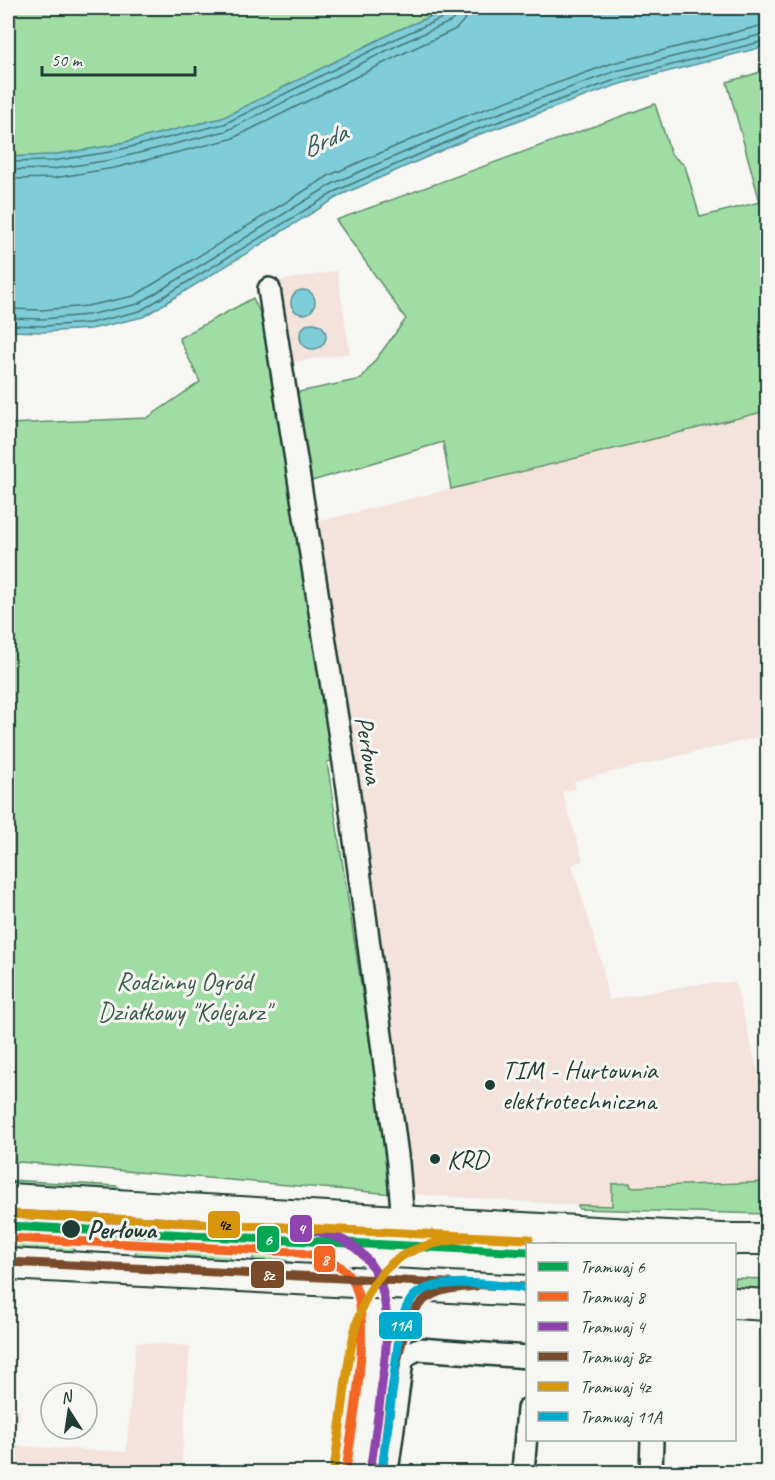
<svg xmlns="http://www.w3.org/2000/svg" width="775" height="1480" viewBox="0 0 775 1480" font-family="Caveat,sans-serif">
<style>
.built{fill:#f3e3da}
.green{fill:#a0dda4;stroke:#608d6c;stroke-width:1.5}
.water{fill:#7ecdd9;stroke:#589397;stroke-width:1.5}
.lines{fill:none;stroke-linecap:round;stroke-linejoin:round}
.shore{stroke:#457776;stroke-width:1.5}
.street-casing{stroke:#1f3d34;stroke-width:26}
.secondary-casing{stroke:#1f3d34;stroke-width:34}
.street{stroke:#f6f6f2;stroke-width:21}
.secondary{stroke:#f6f6f2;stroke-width:30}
.tram-1-casing{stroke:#f6f6f2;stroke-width:14}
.tram-2-casing{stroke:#f6f6f2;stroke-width:14}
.tram-3-casing{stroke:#f6f6f2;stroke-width:14}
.tram-4-casing{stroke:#f6f6f2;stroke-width:14}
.tram-5-casing{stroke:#f6f6f2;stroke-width:14}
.tram-6-casing{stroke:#f6f6f2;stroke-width:14}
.tram-1{stroke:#00a651;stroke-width:9}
.tram-2{stroke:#f26522;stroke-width:9}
.tram-3{stroke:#8e44ad;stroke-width:9}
.tram-4{stroke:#7a4b2a;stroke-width:9}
.tram-5{stroke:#d79608;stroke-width:9}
.tram-6{stroke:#00a9ce;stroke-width:9}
.poi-dot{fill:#1f3d34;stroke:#f6f6f2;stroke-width:2}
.labels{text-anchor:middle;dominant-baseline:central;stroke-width:6;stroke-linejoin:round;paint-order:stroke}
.street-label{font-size:26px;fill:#1f3d34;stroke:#f6f6f2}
.park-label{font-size:26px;fill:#395d4a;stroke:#f6f6f2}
.poi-label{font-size:26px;fill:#1f3d34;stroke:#f6f6f2;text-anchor:start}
.stop-label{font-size:26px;font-weight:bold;fill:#1f3d34;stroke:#f6f6f2;text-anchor:start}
.water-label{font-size:27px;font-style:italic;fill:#325a55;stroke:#f6f6f2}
.line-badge{stroke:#f6f6f2;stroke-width:2}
.badge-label{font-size:16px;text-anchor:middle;font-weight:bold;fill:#fff}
.pale-badge-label{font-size:16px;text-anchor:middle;font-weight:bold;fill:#111}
</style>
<rect width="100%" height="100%" fill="#f6f6f2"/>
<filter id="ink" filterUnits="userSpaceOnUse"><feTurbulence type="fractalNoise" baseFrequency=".0167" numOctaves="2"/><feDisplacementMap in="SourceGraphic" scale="12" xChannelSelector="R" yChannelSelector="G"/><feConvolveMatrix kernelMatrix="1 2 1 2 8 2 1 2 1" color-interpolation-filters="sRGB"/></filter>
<g filter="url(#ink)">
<g class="built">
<polygon points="337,271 350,353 286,363 273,282"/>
<polygon points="767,411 767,735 574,781 576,789 562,792 583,860 572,865 602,964 608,1000 691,985 735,982 763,1091 767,1090 767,1201 602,1207 410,1194 316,522"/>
<polygon points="136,1342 190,1346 181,1472 8,1472 8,1408 20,1410 14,1446 126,1452"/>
</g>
<g class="green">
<polygon points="8,8 451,8 396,31 222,118 109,146 51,155 8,157"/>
<polygon points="767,70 767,411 451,489 443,442 312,481 294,393 361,379 406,319 336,220 655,104 671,154 685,166 700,217 760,202 727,82"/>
<polygon points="253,298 272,339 336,760 327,762 393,1194 8,1161 8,424 147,418 200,382 179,338"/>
<polygon points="8,1180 117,1186 127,1194 8,1188"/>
<polygon points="767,1182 767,1214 579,1209 578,1205 612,1206 612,1184 630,1183 631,1187"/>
<polygon points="255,1222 484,1236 484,1244 254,1233"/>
<polygon points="8,1242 74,1245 74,1255 8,1253"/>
<polygon points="136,1248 230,1254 229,1264 135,1258"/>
<polygon points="253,1255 277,1258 300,1265 253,1266"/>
<polygon points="734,1278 767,1279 767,1293 735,1291"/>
</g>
<g class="water">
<polygon points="451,8 767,8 767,46 620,84 472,137 341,195 143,317 91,329 43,332 8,331 8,157 52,155 109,146 222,118 396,31"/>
<circle cx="303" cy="302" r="12"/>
<circle cx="313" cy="336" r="13"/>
</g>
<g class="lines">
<g class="shore">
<polyline points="8,162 52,161 110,152 224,124 399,37 447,16 450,12 451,8"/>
<polyline points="8,170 53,169 111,160 226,131 402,43 450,22 456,17 458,8"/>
<polyline points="8,179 54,178 114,168 231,139 406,52 456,29 465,19 467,8"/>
<polyline points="8,309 42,310 87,306 134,296 330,175 463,117 613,63 768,24"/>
<polyline points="8,318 42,319 88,315 138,304 334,183 467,125 616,71 768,33"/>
<polyline points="8,325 43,326 90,323 140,311 338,190 470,132 618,79 768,40"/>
</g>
<defs>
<g id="street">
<polyline points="269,289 348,788 398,1163 403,1221"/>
<polyline points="387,1472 402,1361 409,1353 419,1349 528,1357"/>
<polyline points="523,1472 528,1409"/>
<polyline points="651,1472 652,1440"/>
</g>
<g id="secondary">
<polyline points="8,1199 721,1239 768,1239"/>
<polyline points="8,1264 528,1291"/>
<polyline points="734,1303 768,1305"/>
</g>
</defs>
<use href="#street" class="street-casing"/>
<use href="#secondary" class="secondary-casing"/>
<use href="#street" class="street"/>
<use href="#secondary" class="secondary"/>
<defs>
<polyline id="tram-1" points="8,1226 528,1252"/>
<path id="tram-2" d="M 8,1238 L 295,1252 C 314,1256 335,1258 349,1275 C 376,1308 352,1427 346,1470"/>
<path id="tram-3" d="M 9,1214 L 297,1228 C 316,1231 336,1234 353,1246 C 398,1279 387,1343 381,1391 C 378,1418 374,1445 370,1472"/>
<g id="tram-4">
<polyline points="8,1262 527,1287"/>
<path d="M 382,1472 C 388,1433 393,1324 424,1300 C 439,1288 457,1288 476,1286"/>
</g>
<g id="tram-5">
<polyline points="9,1214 529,1239"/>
<path d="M 334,1469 C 338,1441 342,1414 345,1387 C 352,1337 360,1272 414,1250 C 433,1242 452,1240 472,1238"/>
</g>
<path id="tram-6" d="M 382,1472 L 401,1321 C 405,1312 407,1303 414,1296 C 436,1275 497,1286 526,1288"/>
</defs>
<use href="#tram-1" class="tram-1-casing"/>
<use href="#tram-2" class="tram-2-casing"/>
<use href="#tram-3" class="tram-3-casing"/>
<use href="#tram-4" class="tram-4-casing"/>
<use href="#tram-5" class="tram-5-casing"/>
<use href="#tram-6" class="tram-6-casing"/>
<use href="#tram-1" class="tram-1"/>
<use href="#tram-2" class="tram-2"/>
<use href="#tram-3" class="tram-3"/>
<use href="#tram-4" class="tram-4"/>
<use href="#tram-5" class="tram-5"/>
<use href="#tram-6" class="tram-6"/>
</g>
</g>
<g class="poi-dot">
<circle cx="490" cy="1085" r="6"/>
<circle cx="435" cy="1159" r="6"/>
<circle cx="71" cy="1229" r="10"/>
</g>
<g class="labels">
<g class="street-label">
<text transform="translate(369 750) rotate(81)">Perłowa</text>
</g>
<g class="park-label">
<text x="184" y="981">Rodzinny Ogród<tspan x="184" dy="30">Działkowy "Kolejarz"</tspan></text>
</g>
<g class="poi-label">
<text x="502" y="1070">TIM - Hurtownia<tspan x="502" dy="30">elektrotechniczna</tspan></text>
<text x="447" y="1159">KRD</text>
</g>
<g class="stop-label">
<text x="87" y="1229">Perłowa</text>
</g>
<g class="water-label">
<text transform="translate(324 140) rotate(-24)">Brda</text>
</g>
</g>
<g class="line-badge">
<rect x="207" y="1210" width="34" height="29" rx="6" fill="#d79608"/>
<rect x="289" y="1214" width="24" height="29" rx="6" fill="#8e44ad"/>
<rect x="256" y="1225" width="24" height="28" rx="6" fill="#00a651"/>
<rect x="313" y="1245" width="23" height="28" rx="6" fill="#f26522"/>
<rect x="250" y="1260" width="35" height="29" rx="6" fill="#7a4b2a"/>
<rect x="378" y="1311" width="45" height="29" rx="6" fill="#00a9ce"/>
</g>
<g class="badge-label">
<text x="301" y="1234">4</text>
<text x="268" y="1245">6</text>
<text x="325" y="1265">8</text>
<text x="268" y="1280">8z</text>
<text x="400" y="1331">11A</text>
</g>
<g class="pale-badge-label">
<text x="224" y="1230">4z</text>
</g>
<rect width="775" height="1480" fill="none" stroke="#f6f6f2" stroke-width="30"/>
<rect x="15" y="15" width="745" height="1450" fill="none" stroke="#1f3d34" stroke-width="2" filter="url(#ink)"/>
<rect x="526" y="1243" width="210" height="198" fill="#f6f6f2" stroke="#a0aca6" stroke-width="1.5"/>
<rect x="538" y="1262" width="30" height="9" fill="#00a651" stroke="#a0aca6" stroke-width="1.5"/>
<text x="580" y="1273" font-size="18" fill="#1f3d34">Tramwaj 6</text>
<rect x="538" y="1292" width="30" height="9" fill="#f26522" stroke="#a0aca6" stroke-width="1.5"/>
<text x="580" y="1303" font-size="18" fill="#1f3d34">Tramwaj 8</text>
<rect x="538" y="1322" width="30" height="9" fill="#8e44ad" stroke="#a0aca6" stroke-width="1.5"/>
<text x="580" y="1333" font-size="18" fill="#1f3d34">Tramwaj 4</text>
<rect x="538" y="1352" width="30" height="9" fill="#7a4b2a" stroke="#a0aca6" stroke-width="1.5"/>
<text x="580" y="1363" font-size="18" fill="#1f3d34">Tramwaj 8z</text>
<rect x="538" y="1382" width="30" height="9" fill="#d79608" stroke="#a0aca6" stroke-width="1.5"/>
<text x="580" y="1393" font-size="18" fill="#1f3d34">Tramwaj 4z</text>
<rect x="538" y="1412" width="30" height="9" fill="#00a9ce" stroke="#a0aca6" stroke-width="1.5"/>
<text x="580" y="1423" font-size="18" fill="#1f3d34">Tramwaj 11A</text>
<g transform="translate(69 1411) rotate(348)"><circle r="28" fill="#f6f6f2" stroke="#a0aca6" stroke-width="1.5"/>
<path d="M0-4.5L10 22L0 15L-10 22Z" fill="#1f3d34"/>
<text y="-9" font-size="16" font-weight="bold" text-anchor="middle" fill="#1f3d34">N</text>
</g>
<path d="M42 66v9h153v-9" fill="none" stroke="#1f3d34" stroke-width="3"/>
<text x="51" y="66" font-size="18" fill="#1f3d34" stroke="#f6f6f2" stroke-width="4.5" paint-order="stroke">50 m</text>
</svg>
